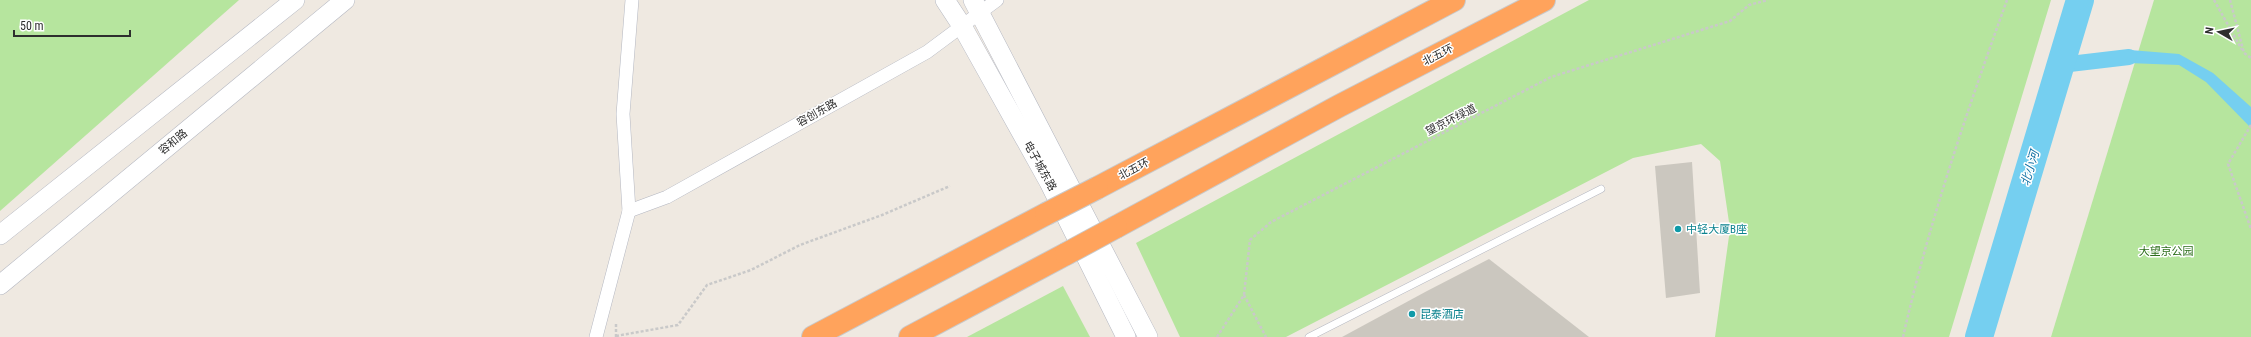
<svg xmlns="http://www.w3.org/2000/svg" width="2251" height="337" viewBox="0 0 2251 337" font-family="'Roboto Condensed','Noto Sans SC',sans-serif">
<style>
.green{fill:#b6e59e}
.water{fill:#75cff0}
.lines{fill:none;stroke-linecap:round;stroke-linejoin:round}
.canal{stroke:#75cff0;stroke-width:16}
.river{stroke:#75cff0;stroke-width:28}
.building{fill:#cbc7bf}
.service-casing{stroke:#b4b7c1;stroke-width:8}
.minor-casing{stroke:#b4b7c1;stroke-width:14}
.secondary-casing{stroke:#b4b7c1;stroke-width:20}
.motorway-casing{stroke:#c9c9c9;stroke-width:24}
.path{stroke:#c9c9c9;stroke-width:2.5;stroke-dasharray:3 2;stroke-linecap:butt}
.service{stroke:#fff;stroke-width:7}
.minor{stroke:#fff;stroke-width:13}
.secondary{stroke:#fff;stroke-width:19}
.motorway{stroke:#ffa35c;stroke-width:22}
.motorway-bridge-casing{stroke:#c9c9c9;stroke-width:24;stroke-linecap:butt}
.motorway-bridge{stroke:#ffa35c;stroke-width:22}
.culture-dot{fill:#0f9aa8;stroke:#fff;stroke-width:1.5}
.labels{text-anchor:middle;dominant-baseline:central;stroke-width:3;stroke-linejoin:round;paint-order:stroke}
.street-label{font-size:11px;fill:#2e2e2e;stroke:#fff}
.culture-label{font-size:11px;fill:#0d838f;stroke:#fff;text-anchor:start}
.park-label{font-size:11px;fill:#2c6e1b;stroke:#fff}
.water-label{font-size:12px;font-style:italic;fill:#0d6fa3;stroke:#fff}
</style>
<rect width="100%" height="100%" fill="#efe9e1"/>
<g class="green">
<polygon points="0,0 239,0 0,211"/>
<polygon points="1589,0 2051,0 1949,337 1715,337 1730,229 1720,161 1701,144 1633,158 1286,337 1180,337 1136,243"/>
<polygon points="2154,0 2251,0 2251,337 2051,337"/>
<polygon points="1063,286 1090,337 967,337"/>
</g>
<polygon class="water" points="2130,50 2179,54 2213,73 2251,107 2251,128 2206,82 2179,65 2128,63"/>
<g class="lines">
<polyline class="canal" points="2061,65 2129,57"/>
<polyline class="river" points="1979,337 2080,0"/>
</g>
<g class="building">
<polygon points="1692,162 1700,293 1666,298 1655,166"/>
<polygon points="1489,259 1589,337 1342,337 1427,291"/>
</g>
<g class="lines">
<defs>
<polyline id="service" points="1309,337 1601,189"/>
<g id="minor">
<polyline points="629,211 667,197 927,52 997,0"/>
<polyline points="596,337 629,211 623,114 632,0"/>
</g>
<g id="secondary">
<polyline points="945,0 962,26 1049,182 1126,337"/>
<polyline points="973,0 1148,337"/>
<polyline points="0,235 295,0"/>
<polyline points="0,285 345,0"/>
</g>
<g id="motorway">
<polyline points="1097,188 1454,0"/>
<polyline points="1116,227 1339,106 1544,0"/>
<polyline points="813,337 1046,214"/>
<polyline points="910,337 1066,254"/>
</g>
</defs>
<use href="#service" class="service-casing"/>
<use href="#minor" class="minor-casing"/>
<use href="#secondary" class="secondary-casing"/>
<use href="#motorway" class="motorway-casing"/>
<g class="path">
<polyline points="2214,0 2242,50"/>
<polyline points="2230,0 2244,53 2251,58"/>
<polyline points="2251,125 2228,164 2251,229"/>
<polyline points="1244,295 1266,337"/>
<polyline points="616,336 678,325 707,285 751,270 800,245 882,215 950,186"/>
<polyline points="616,337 616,322"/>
<polyline points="1217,337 1244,295 1250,240 1271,222 1551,77 1730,21 1749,5 1768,0"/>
<path d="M 1903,337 C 1929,222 1967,111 2007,0"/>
</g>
<use href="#service" class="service"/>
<use href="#minor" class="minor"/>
<use href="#secondary" class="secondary"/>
<use href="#motorway" class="motorway"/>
<defs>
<g id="motorway-bridge">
<polyline points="1046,214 1097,188"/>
<polyline points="1066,254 1116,227"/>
</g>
</defs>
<use href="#motorway-bridge" class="motorway-bridge-casing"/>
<use href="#motorway-bridge" class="motorway-bridge"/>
</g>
<g class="culture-dot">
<circle cx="1678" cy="229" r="4"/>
<circle cx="1412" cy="314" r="4"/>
</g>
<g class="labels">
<g class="street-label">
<text transform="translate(1438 55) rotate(-27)">北五环</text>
<text transform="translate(817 113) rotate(-29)">容创东路</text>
<text transform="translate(1451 120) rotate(-27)">望京环绿道</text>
<text transform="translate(173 142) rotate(-39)">容和路</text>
<text transform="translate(1040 166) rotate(61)">电子城东路</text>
<text transform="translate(1134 169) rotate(-28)">北五环</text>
</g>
<g class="culture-label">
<text x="1686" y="229">中轻大厦B座</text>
<text x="1420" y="314">昆泰酒店</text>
</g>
<g class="park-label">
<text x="2166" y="251">大望京公园</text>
</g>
<g class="water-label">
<text transform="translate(2030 168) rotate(-73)">北小河</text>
</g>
</g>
<g transform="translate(2219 32) rotate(279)" stroke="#ffffff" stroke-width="3" paint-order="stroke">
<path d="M0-3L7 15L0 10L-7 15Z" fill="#2e2e2e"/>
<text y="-6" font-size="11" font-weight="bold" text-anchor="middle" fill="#2e2e2e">N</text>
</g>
<path d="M14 30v6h116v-6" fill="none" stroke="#2e2e2e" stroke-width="2"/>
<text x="20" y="30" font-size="12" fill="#2e2e2e" stroke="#ffffff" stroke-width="3" paint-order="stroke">50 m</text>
</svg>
